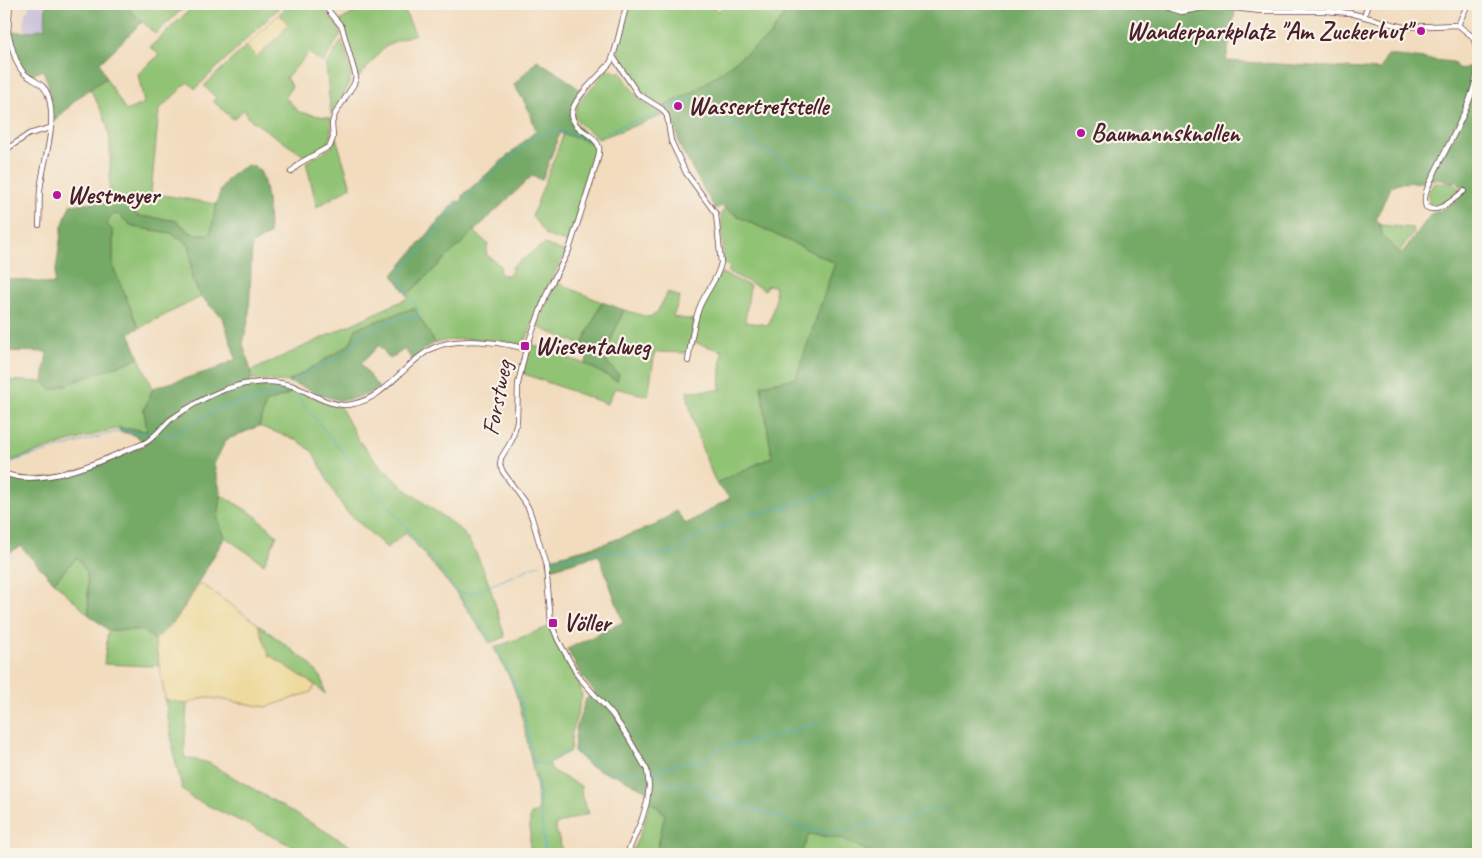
<svg xmlns="http://www.w3.org/2000/svg" width="1482" height="858" viewBox="0 0 1482 858" font-family="Caveat,sans-serif">
<style>
.industrial{fill:#c8bfd8}
.green{fill:#91c374;stroke:#6e7150}
.forest{fill:#74a966;stroke:#5f6448;fill-rule:evenodd}
.sand{fill:#eeda9e;stroke:#9c7c64}
.lines{fill:none;stroke-linecap:round;stroke-linejoin:round}
.stream{stroke:#49a9c8;stroke-width:1}
.minor-casing{stroke:#633b41;stroke-width:6}
.minor{stroke:#fff;stroke-width:4.5}
.poi-dot{fill:#b5179e;stroke:#f7f3e8;stroke-width:2}
.labels{text-anchor:middle;dominant-baseline:central;stroke-width:4.5;stroke-linejoin:round;paint-order:stroke}
.poi-label{font-size:25px;font-weight:bold;fill:#4a1f2b;stroke:#f7f3e8;text-anchor:start}
.street-label{font-size:25px;fill:#4a1f2b;stroke:#f7f3e8}
</style>
<rect width="100%" height="100%" fill="#f7f3e8"/>
<filter id="ink" filterUnits="userSpaceOnUse"><feTurbulence type="fractalNoise" baseFrequency=".02" numOctaves="2"/><feDisplacementMap in="SourceGraphic" scale="10" xChannelSelector="R" yChannelSelector="G"/><feConvolveMatrix kernelMatrix="1 2 1 2 8 2 1 2 1" color-interpolation-filters="sRGB"/></filter>
<filter id="wash" filterUnits="userSpaceOnUse"><feTurbulence type="fractalNoise" baseFrequency=".0096" numOctaves="4" result="noise"/><feDisplacementMap in="SourceGraphic" scale="20" xChannelSelector="R" yChannelSelector="G"/><feGaussianBlur stdDeviation="1.12" result="paint"/><feColorMatrix in="noise" values="0 0 0 0 0 0 0 0 0 0 0 0 0 0 0 0 0 1.4 0 .05"/><feComposite in="paint" operator="in"/></filter>
<g filter="url(#wash)">
<rect width="100%" height="100%" fill="#f2dcbe"/>
<polygon class="industrial" points="29,4 46,4 45,28 24,32 25,12 28,11"/>
<g class="green">
<polygon points="134,4 188,4 155,34 129,9"/>
<path d="M 196,4 L 283,4 L 195,89 L 188,82 L 159,110 L 151,193 L 216,204 L 211,234 L 197,234 L 190,232 L 177,221 L 172,220 L 137,216 L 129,199 L 109,201 C 109,177 113,149 107,125 C 103,112 96,101 90,89 L 106,78 L 126,111 L 144,103 L 138,74 L 159,55 L 150,47 Z"/>
<polygon points="290,4 319,4 339,28 341,34 323,63 309,53 286,78 292,86 285,97 299,112 331,118 331,136 328,144 304,156 247,117 245,109 233,119 213,101 216,98 204,86 246,46 257,57 282,33 288,24 279,14"/>
<polygon points="368,4 402,4 415,34 394,42 384,48 358,78 344,26 340,21"/>
<polygon points="631,4 711,4 718,11 727,4 791,4 770,36 695,91 662,107 646,97 637,88 619,60 618,48"/>
<path d="M 342,40 C 355,81 354,79 331,115 L 326,65 Z"/>
<polygon points="609,68 617,73 620,71 633,91 642,101 664,115 598,139 578,122 574,116 578,103"/>
<polygon points="564,133 594,143 597,152 569,243 547,236 532,216"/>
<polygon points="336,137 351,187 317,207 306,162 332,147"/>
<polygon points="1433,183 1454,184 1460,190 1440,204 1433,207 1429,204 1428,195"/>
<path d="M 725,208 L 743,219 L 835,263 L 796,378 L 761,385 L 772,457 L 716,483 C 703,453 692,424 687,391 L 720,390 L 722,351 L 693,342 L 701,307 L 720,273 L 722,273 L 750,286 L 745,322 L 769,325 L 776,298 L 774,286 L 767,285 L 765,290 L 728,272 L 730,267 L 724,264 L 721,214 Z"/>
<polygon points="113,214 118,214 133,227 171,233 185,241 190,247 192,279 201,297 139,328 113,267 113,231 107,224 109,218"/>
<polygon points="1380,225 1413,228 1414,232 1399,252 1383,237"/>
<path d="M 474,231 L 488,244 L 486,254 L 501,266 L 499,271 L 502,275 L 508,275 L 512,272 L 512,267 L 544,244 L 566,252 L 546,289 L 524,345 C 496,339 463,336 435,343 L 414,308 L 357,328 C 353,333 353,339 349,345 L 288,382 L 250,379 L 251,371 L 408,298 L 407,295 Z"/>
<polygon points="555,282 602,302 582,345 537,327"/>
<polygon points="668,292 680,297 673,317 694,320 688,353 655,352 648,396 615,388 607,404 522,373 530,344 585,364 617,381 619,375 603,358 624,310 648,317 656,314"/>
<polygon points="139,358 153,388 144,410 147,431 119,428 61,444 4,463 4,380 43,382 52,390"/>
<path d="M 294,390 L 341,408 L 359,441 L 381,466 L 405,489 L 461,530 C 485,560 494,601 505,637 L 490,643 L 457,594 L 406,532 L 387,548 L 346,511 L 335,494 L 313,452 L 299,441 L 259,426 L 266,403 L 291,393 Z"/>
<polygon points="221,495 253,514 277,535 264,564 225,537 218,520"/>
<polygon points="77,557 87,573 89,615 54,582"/>
<polygon points="258,624 308,662 322,678 325,694 315,685 269,655"/>
<polygon points="548,627 580,684 581,690 582,697 572,733 570,751 549,763 552,771 581,786 582,798 589,813 555,825 563,854 530,854 530,817 531,814 538,812 537,788 519,702 510,678 494,648"/>
<polygon points="108,630 142,630 155,640 159,665 150,666 104,664"/>
<polygon points="165,699 187,704 184,757 209,763 364,854 309,854 190,797 182,788 175,759"/>
<polygon points="650,801 665,814 656,854 631,854 643,827"/>
<polygon points="809,834 844,839 873,854 801,854"/>
</g>
<g class="forest">
<path d="M 46,4 L 134,4 L 129,9 L 142,22 L 100,63 L 106,78 L 79,97 L 54,122 L 48,83 L 43,70 L 30,76 C 16,67 15,48 11,32 L 27,32 L 45,28 Z"/>
<path d="M 791,4 L 1287,4 L 1286,8 L 1258,8 L 1236,6 L 1226,61 L 1380,70 L 1387,55 L 1453,62 L 1459,70 L 1476,64 L 1475,79 L 1478,79 L 1478,854 L 873,854 L 844,839 L 809,834 L 801,854 L 656,854 L 665,814 L 650,801 L 647,791 L 616,775 L 608,774 L 588,765 L 574,751 L 576,728 L 586,699 L 595,692 L 583,678 L 567,649 L 623,622 L 599,555 L 550,569 L 547,559 L 603,544 L 656,525 L 676,511 L 686,524 L 730,498 L 716,483 L 772,457 L 761,385 L 796,378 L 835,263 L 743,219 L 722,206 L 715,209 L 680,147 L 676,129 L 668,110 L 662,107 L 695,91 L 770,36 ZM 1432,179 L 1456,182 L 1466,192 L 1439,211 L 1432,213 L 1402,253 L 1399,252 L 1383,237 L 1380,225 L 1376,220 L 1390,187 L 1398,183 L 1427,182 Z"/>
<path d="M 537,60 L 562,76 L 583,92 L 571,110 L 570,118 L 594,143 L 560,133 L 542,180 L 532,176 L 407,295 L 393,275 L 456,201 L 459,202 L 463,199 L 463,195 L 536,131 C 531,113 524,100 514,85 Z"/>
<path d="M 248,165 C 252,166 256,167 259,170 C 267,179 269,221 269,235 L 252,244 L 249,317 L 243,344 L 251,371 L 250,385 L 280,387 L 294,390 L 291,393 L 266,403 L 259,426 L 226,440 L 214,464 L 221,495 L 218,520 L 225,537 L 176,620 L 155,640 L 142,630 L 108,630 L 89,615 L 87,573 L 77,557 L 54,582 L 20,546 L 4,557 L 4,475 C 48,490 104,463 145,445 C 141,436 129,433 120,432 L 119,428 L 147,431 L 144,410 L 153,388 L 216,369 L 236,359 L 223,318 L 201,297 L 192,279 L 190,247 L 185,241 L 171,233 L 133,227 L 118,214 C 111,215 109,217 107,224 L 113,231 L 113,267 L 139,328 L 129,333 L 139,358 L 52,390 L 43,382 L 47,352 L 5,351 L 4,367 L 4,278 L 54,284 L 62,227 L 70,205 L 130,199 L 137,216 L 172,220 C 180,222 183,228 189,232 C 195,235 203,234 210,234 C 218,203 215,180 248,165 Z"/>
<polygon points="602,302 624,310 603,358 619,375 617,381 585,364 590,349 582,345"/>
<path d="M 414,308 L 435,343 L 424,349 L 412,360 L 405,349 L 390,359 L 379,345 L 361,364 L 379,388 C 334,412 330,394 288,382 L 349,345 C 353,339 353,333 357,328 Z"/>
</g>
<g class="sand">
<polygon points="279,14 288,24 282,33 257,57 246,46"/>
<polygon points="200,583 258,624 269,655 315,685 311,692 267,707 205,697 187,704 165,699 155,640 176,620"/>
</g>
<g class="lines">
<g class="stream">
<path d="M 666,107 C 675,103 690,95 699,104 C 704,109 706,116 712,119 C 725,125 736,125 749,133 L 751,139 L 759,149 L 775,155 L 797,173 L 809,176 L 820,187 L 841,192 L 883,205 L 888,213"/>
<polyline points="598,136 625,124 661,113"/>
<path d="M 292,384 L 297,379 L 308,372 L 338,358 L 354,346 L 359,337 L 367,332 L 398,318 L 418,318 C 420,300 399,289 400,271 L 425,246 L 437,229 L 461,201 L 533,138 L 552,132 L 565,132 L 590,140"/>
<path d="M 289,387 C 345,456 405,522 458,593 C 470,608 480,625 491,640"/>
<polyline points="163,434 174,435 220,407 266,398 278,394 289,387"/>
<polyline points="4,465 23,458 120,431 150,433"/>
<polyline points="749,514 783,508 835,490"/>
<polyline points="548,560 556,558 571,558 586,553 610,551 645,556 660,555 682,550 690,539 721,528 743,517"/>
<polyline points="460,593 473,593 540,564"/>
<polyline points="497,650 511,676 522,703 535,766"/>
<polyline points="575,747 608,773 642,772"/>
<polyline points="534,762 546,765 568,750"/>
<path d="M 654,771 C 656,774 659,778 662,780 C 677,791 694,776 711,797 L 783,818 L 798,827 L 826,833 L 858,828 L 875,823 L 896,822 L 948,806"/>
<polyline points="537,772 545,854"/>
<path d="M 650,772 L 672,765 L 706,760 C 715,748 729,745 744,744 L 819,723"/>
</g>
</g>
</g>
<g filter="url(#ink)">
<g class="lines">
<defs>
<g id="minor">
<polyline points="1161,4 1171,9 1181,12 1214,6 1261,11 1326,11 1350,13 1403,27 1458,25 1473,37 1478,39"/>
<polyline points="1364,16 1368,4"/>
<polyline points="1458,25 1468,4"/>
<path d="M 8,33 C 12,45 14,62 23,72 C 31,81 44,82 48,95 C 58,125 43,160 40,191 C 39,202 40,214 39,225"/>
<polyline points="4,41 8,33 10,4"/>
<path d="M 614,58 L 638,94 L 662,109 L 667,116 L 671,141 L 686,173 L 716,214 L 721,263 C 718,279 706,291 700,306 C 693,323 691,343 688,361"/>
<polyline points="4,151 29,134 50,128"/>
<polyline points="291,172 300,163 330,146 333,138 332,123 335,114 354,84 356,77 342,27 323,4"/>
<path d="M 1464,191 C 1454,198 1439,215 1426,207 C 1422,196 1429,185 1434,174 C 1450,139 1482,91 1478,52 C 1477,47 1474,42 1473,37"/>
<path d="M 4,473 C 38,488 95,464 127,450 C 134,447 142,445 148,441 C 156,435 163,427 170,420 C 188,407 205,397 226,389 C 247,382 271,379 293,386 C 312,393 332,409 353,404 C 373,400 386,387 400,374 C 410,365 420,354 433,348 C 456,336 501,342 526,349"/>
<path d="M 627,854 L 642,819 L 647,802 L 649,786 L 647,770 L 628,737 L 612,714 L 578,676 L 558,640 L 551,623 L 546,566 L 532,518 L 528,507 L 503,472 L 500,465 L 501,458 L 512,440 L 517,421 L 518,384 L 526,349 L 548,290 L 569,250 L 597,162 C 598,157 600,152 599,147 C 595,133 573,131 572,115 C 570,100 601,75 610,63 C 615,57 623,15 627,4"/>
</g>
</defs>
<use href="#minor" class="minor-casing"/>
<use href="#minor" class="minor"/>
</g>
</g>
<g class="poi-dot">
<circle cx="1421" cy="31" r="5"/>
<circle cx="678" cy="106" r="5"/>
<circle cx="1081" cy="133" r="5"/>
<circle cx="57" cy="195" r="5"/>
<rect x="520" y="341" width="10" height="10" rx="2.5"/>
<rect x="548" y="618" width="10" height="10" rx="2.5"/>
</g>
<g class="labels">
<g class="poi-label">
<text x="1411" y="31" text-anchor="end">Wanderparkplatz "Am Zuckerhut"</text>
<text x="688" y="106">Wassertretstelle</text>
<text x="1091" y="133">Baumannsknollen</text>
<text x="67" y="195">Westmeyer</text>
<text x="535" y="346">Wiesentalweg</text>
<text x="563" y="623">Völler</text>
</g>
<g class="street-label">
<text transform="translate(497 398) rotate(-79)">Forstweg</text>
</g>
</g>
<rect width="1482" height="858" fill="none" stroke="#f7f3e8" stroke-width="20"/>
</svg>
